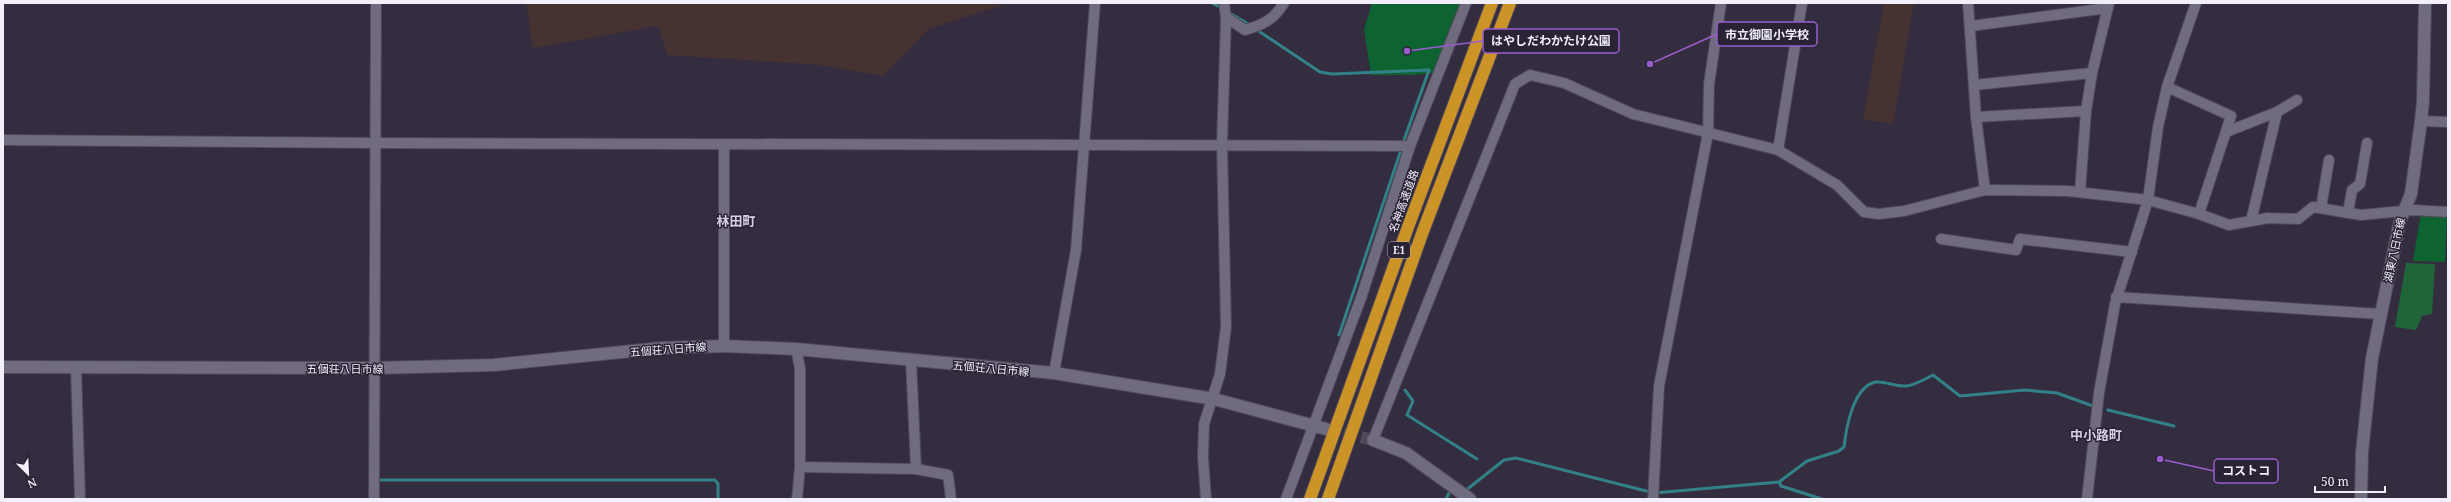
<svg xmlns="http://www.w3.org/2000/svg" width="2451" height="502" viewBox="0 0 2451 502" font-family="'Noto Serif','Noto Sans JP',serif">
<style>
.industrial{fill:#473232}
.green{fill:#0d6431}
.forest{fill:#206537}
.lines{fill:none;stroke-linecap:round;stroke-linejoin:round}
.stream{stroke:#338188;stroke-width:3}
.secondary-tunnel{stroke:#504a5b;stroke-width:12;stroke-dasharray:12 6;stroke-linecap:butt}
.minor-casing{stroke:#4f4959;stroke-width:12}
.secondary-casing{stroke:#4f4959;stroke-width:14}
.motorway-casing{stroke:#4f4959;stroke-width:14}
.minor{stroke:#716b80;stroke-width:10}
.secondary{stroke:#716b80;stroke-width:12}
.motorway{stroke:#cc9327;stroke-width:12}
.labels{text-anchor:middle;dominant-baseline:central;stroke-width:3;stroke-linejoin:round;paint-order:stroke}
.shield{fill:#292335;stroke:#b6b2c0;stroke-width:1}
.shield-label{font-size:10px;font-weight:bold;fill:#f2effb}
.street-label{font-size:11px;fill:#f2effb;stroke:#292335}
.quarter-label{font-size:13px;font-weight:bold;fill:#d5cee5;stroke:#292335}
.leader{fill:none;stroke:#995dce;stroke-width:1.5}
.callout-dot{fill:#995dce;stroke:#292335;stroke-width:1.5}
.callout{fill:#292335;stroke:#995dce;stroke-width:1.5}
.callout-label{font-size:12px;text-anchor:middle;font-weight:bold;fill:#f2effb}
</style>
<rect width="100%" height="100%" fill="#332d3f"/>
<g class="industrial">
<polygon points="526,3 1009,3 928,29 883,76 822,65 668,55 658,26 533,48"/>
<polygon points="1884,3 1914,3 1893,123 1863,120"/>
</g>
<g class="green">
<polygon points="1372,3 1466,3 1439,72 1415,75 1371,75 1364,30"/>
<polygon points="2421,213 2447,215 2445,262 2413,261"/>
</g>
<polygon class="forest" points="2406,263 2435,264 2432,314 2422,316 2416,330 2395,327"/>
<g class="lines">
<g class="stream">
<polyline points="1212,3 1218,6"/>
<polyline points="1228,12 1250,25"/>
<polyline points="1260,32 1320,72 1332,74 1429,70 1404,140"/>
<polyline points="1339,335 1401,150"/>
<polyline points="1405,390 1413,401 1407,415 1477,459"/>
<polyline points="2108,410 2174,426"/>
<polyline points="377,480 715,480 718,484 718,499"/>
<polyline points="1779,482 1781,486 1822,499"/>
<path d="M 1465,491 L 1504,460 L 1516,458 L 1654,493 L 1779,482 L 1807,461 L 1839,451 L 1844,447 C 1846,429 1853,386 1876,382 C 1885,381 1897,387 1907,386 C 1915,385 1925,379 1933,375 L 1960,396 L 2025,390 L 2057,393 L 2093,406"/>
<polyline points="1446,499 1450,491 1452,492"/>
</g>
<polyline class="secondary-tunnel" points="1326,429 1373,440"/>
<defs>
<g id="minor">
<polyline points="1968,3 1976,117 1985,190"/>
<path d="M 1226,17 L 1245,30 C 1262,25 1274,20 1284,3"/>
<polyline points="1971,26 2108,8"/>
<polyline points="1974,85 2092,73"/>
<polyline points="2167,87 2231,116 2199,214"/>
<polyline points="1976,117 2086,111"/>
<polyline points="2421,121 2448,122"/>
<polyline points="2226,132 2277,112 2297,100"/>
<polyline points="3,140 376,143 1410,146"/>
<polyline points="724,144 724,346"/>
<polyline points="1778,150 1837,185 1864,212 1879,214 1904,211 1985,190 2068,191 2148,200 2199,214 2229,225 2268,218 2298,219 2313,207 2361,215 2413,210 2448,212"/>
<polyline points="2080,192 2086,111 2092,73 2109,3"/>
<polyline points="2321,208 2329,160"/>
<polyline points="2348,213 2352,190 2360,184 2367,143"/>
<polyline points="2251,221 2277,112"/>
<polyline points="1941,239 2016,250 2020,239 2132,252"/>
<polyline points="2116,297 2380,314"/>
<polyline points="796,349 800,368 800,467 797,499"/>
<polyline points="911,360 916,469"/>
<polyline points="76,367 80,499"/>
<polyline points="1054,373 1076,250 1095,3"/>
<polyline points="1373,440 1515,84 1530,75 1564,83 1633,114 1778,150 1802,3"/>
<polyline points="800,467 916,469 948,475 951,499"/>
<polyline points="374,499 376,3"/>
<polyline points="1206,499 1203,457 1204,424 1220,374 1226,327 1222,144 1226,18 1224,3"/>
<polyline points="1286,499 1361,298 1410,146 1466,3"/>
<polyline points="1653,499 1659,386 1708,133 1709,84 1721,3"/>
<polyline points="2087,499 2099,393 2115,304 2148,200 2158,127 2167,87 2196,3"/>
</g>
<g id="secondary">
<polyline points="3,367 374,368 494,365 662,348 724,346 796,349 1054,373 1214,399 1326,429"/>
<polyline points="1373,440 1406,453 1470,499"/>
<polyline points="2361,499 2362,452 2372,358 2400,221 2411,194 2421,121 2423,101 2425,3"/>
</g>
<g id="motorway">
<polyline points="1310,499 1408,227 1492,3"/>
<polyline points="1328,499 1423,231 1510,3"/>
</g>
</defs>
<use href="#minor" class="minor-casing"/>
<use href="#secondary" class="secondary-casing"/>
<use href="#motorway" class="motorway-casing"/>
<use href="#minor" class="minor"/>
<use href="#secondary" class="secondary"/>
<use href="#motorway" class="motorway"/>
</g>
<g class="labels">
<rect class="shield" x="1388" y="242" width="22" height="16" rx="3"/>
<g class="shield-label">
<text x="1399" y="250">E1</text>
</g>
<g class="street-label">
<text transform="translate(1403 201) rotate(-70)">名神高速道路</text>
<text transform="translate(2394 250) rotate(-78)">湖東八日市線</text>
<text transform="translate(668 349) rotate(-4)">五個荘八日市線</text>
<text x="345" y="368">五個荘八日市線</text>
<text transform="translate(991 368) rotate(5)">五個荘八日市線</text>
</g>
<g class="quarter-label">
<text x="736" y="221">林田町</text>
<text x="2096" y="435">中小路町</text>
</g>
</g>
<path class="leader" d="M1650 64L1717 34M1407 51L1483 41M2160 459L2214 471"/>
<g class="callout-dot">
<circle cx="1650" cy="64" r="4"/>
<circle cx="1407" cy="51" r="4"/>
<circle cx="2160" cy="459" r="4"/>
</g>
<g class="callout">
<rect x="1717" y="22" width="100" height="24" rx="4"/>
<rect x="1483" y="29" width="136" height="24" rx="4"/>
<rect x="2214" y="459" width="64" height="24" rx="4"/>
</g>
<g class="callout-label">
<text x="1767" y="39">市立御園小学校</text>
<text x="1551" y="45">はやしだわかたけ公園</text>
<text x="2246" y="475">コストコ</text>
</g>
<rect width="2451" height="502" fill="none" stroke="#f2effb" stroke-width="8"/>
<g transform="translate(28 474) rotate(156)" stroke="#292335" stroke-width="3" paint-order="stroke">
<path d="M0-3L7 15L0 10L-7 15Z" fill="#f2effb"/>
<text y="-6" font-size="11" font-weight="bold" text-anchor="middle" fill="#f2effb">N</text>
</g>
<path d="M2315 486v6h70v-6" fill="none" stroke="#f2effb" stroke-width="2"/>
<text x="2321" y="486" font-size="12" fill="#f2effb" stroke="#292335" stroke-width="3" paint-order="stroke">50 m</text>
</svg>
